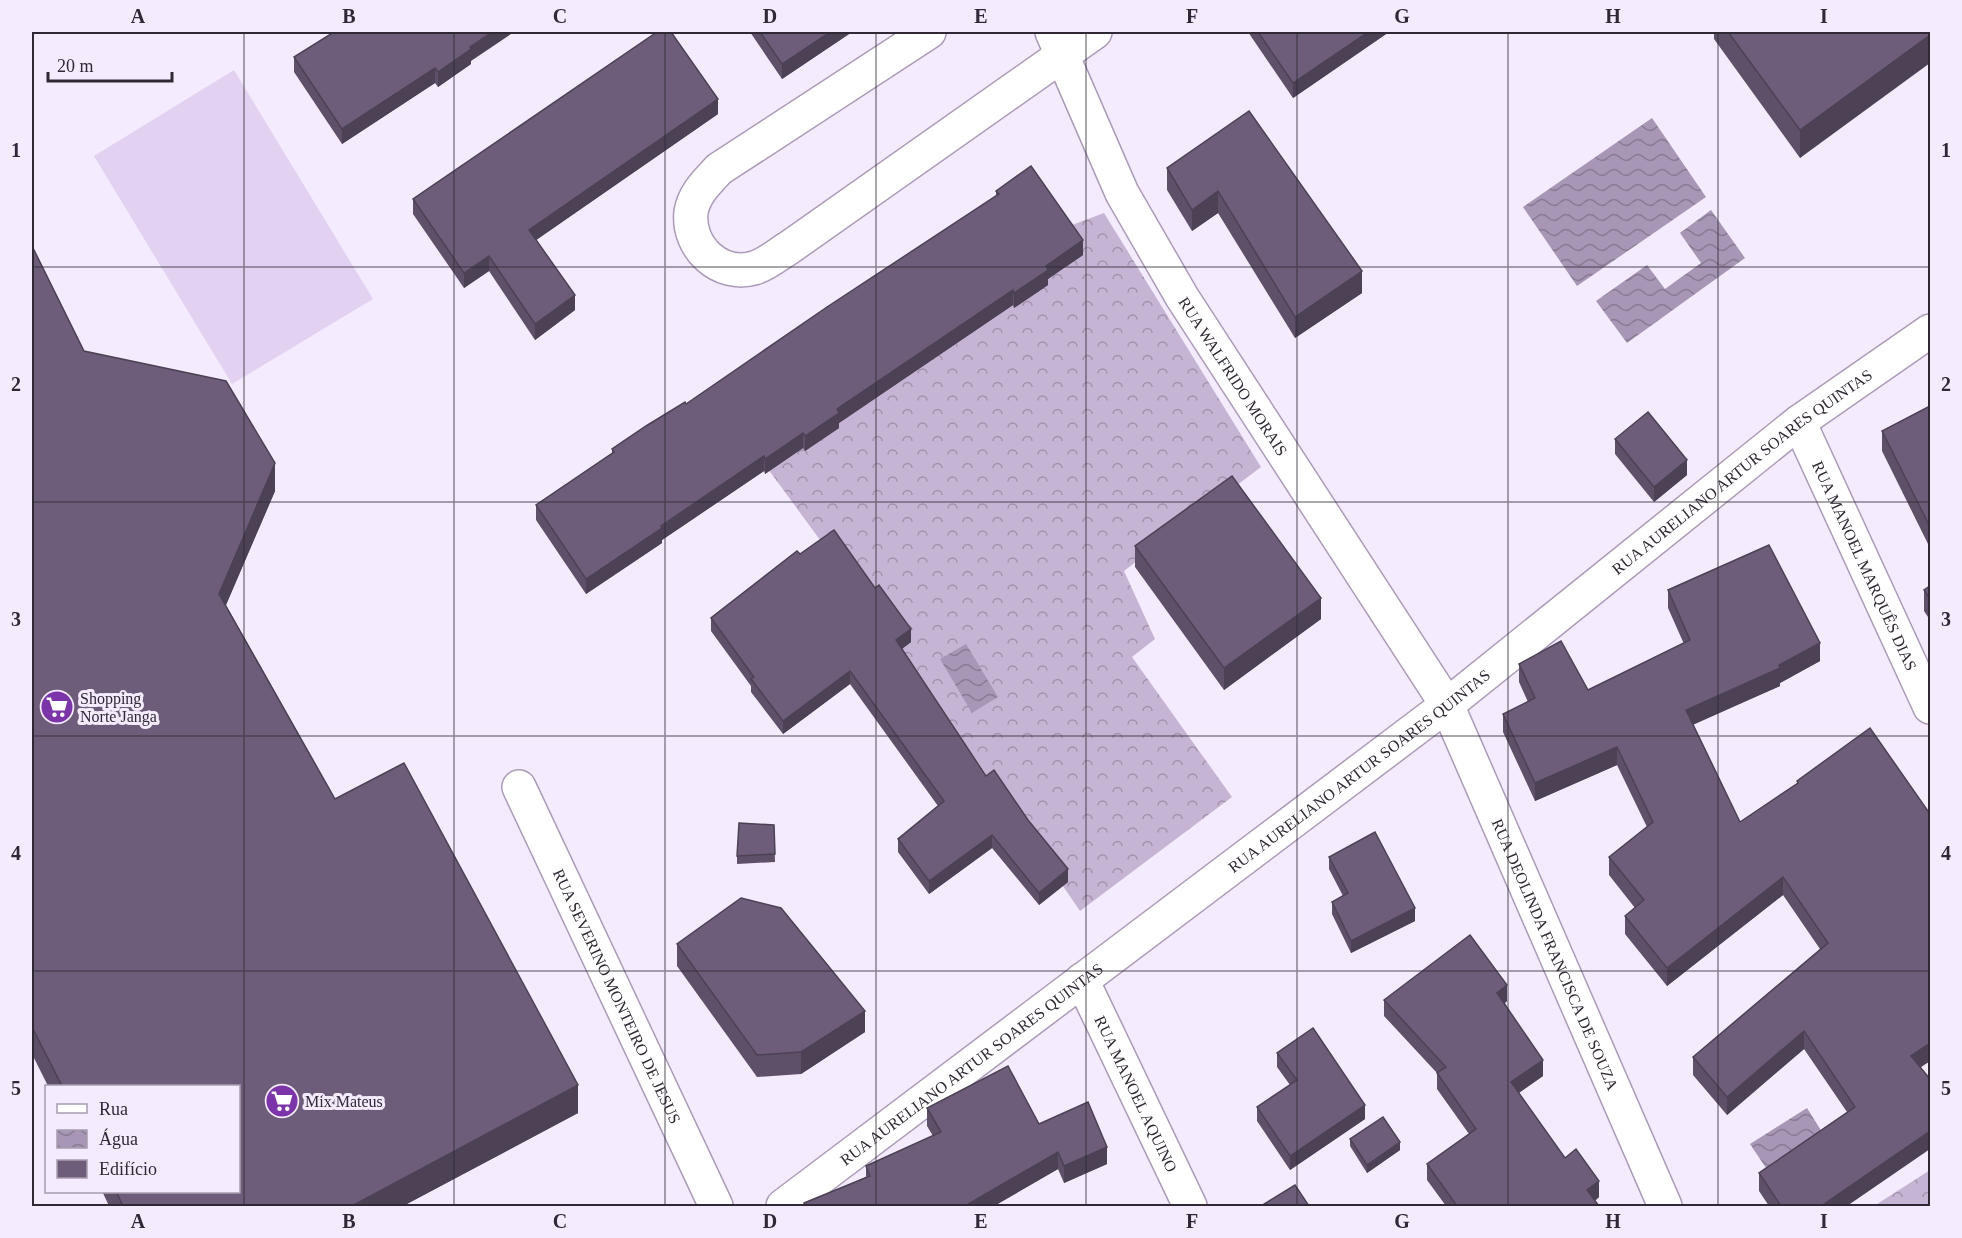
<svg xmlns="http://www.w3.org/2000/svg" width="1962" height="1238" viewBox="0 0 1962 1238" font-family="'Times New Roman',serif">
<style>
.forest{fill:url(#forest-crowns)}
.garden{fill:#e2d1f1}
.water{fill:url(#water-waves)}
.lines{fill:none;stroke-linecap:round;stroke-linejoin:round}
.street-casing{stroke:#ab9bb9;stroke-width:36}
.street{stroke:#fff;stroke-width:33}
.wall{fill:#5e5069}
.shaded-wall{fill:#4c4155}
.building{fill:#6d5d7a;stroke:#4c4155;stroke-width:1.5}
.grid{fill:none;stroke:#302935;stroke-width:1.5;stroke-opacity:0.55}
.labels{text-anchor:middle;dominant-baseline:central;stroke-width:6;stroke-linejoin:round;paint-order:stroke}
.street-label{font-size:16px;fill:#302935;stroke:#f5ebfe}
.poi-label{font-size:16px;fill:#302935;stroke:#f5ebfe;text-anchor:start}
.neatline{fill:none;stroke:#302935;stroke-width:2}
.grid-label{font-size:20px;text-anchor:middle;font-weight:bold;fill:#302935}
</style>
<defs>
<pattern id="forest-crowns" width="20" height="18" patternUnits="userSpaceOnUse" patternTransform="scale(1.5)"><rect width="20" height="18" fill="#c6b4d4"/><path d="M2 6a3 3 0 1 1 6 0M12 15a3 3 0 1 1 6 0" fill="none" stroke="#a192ad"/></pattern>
<pattern id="water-waves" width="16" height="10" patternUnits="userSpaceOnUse" patternTransform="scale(1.5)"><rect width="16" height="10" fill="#a796b5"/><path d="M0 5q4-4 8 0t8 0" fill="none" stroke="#887a94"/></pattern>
</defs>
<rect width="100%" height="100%" fill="#f5ebfe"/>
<g class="forest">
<polygon points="1104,213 1261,467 1124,571 1155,639 1132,657 1232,797 1080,911 900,649 757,454 1065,268 1048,234"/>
<polygon points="1930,1170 1930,1206 1874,1206"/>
</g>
<polygon class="garden" points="234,70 373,299 232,384 94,156"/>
<g class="water">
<polygon points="1652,118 1706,197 1577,286 1523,207"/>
<polygon points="1711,210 1745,258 1627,343 1596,301 1647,265 1665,289 1701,263 1680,233"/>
<polygon points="966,644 998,697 972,713 940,659"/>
<polygon points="1807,1108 1822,1132 1766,1168 1750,1144"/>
</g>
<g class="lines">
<defs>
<g id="street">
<path d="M 929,32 L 719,169 C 707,182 694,194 691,212 C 687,247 720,278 754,268 C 766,265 780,253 790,247 L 1095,32"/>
<path id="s1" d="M 1052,32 L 1122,193 L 1182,297 L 1447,705 L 1665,1206"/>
<path id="s2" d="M 1799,422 L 1930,707"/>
<path id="s3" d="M 519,787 L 716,1206"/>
<path id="s4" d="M 1082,980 L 1190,1206"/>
<path id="s5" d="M 783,1206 L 1447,705 L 1799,422 L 1930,331"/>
</g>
</defs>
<use href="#street" class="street-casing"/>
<use href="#street" class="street"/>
</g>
<g class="wall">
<polygon points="750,32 852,32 782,79"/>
<polygon points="1248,32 1389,32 1293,98"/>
<polygon points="1714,32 1930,32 1800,158 1714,39"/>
<polygon points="294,57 471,61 471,64 438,87 435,83 342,144 294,72"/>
<polygon points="1249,111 1362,293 1295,338 1218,213 1192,231 1167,190 1167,168"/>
<polygon points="718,114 536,240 575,310 535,340 489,271 464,288 413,214 413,199"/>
<polygon points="996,191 1083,255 1048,279 1048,285 1014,308 1013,305 839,423 839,428 805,451 803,448 765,474 764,471 662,540 662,543 586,594 536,520 536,505 612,453 612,449 686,404 996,196"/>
<polygon points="32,246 84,351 275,491 226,605 335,799 578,1113 403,1206 109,1206 102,1191 238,1191 238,1086 48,1086 32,1054"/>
<polygon points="1930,406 1930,548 1882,451 1882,431"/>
<polygon points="1615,439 1687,475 1654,502 1615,454"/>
<polygon points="1135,546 1321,619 1224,690 1135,567"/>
<polygon points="800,554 911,642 902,649 986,776 1068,882 1039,905 992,848 929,894 898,852 898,839 938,806 850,684 783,734 751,692 751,686 711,631 711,618"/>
<polygon points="1930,586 1930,620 1924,611 1924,590"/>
<polygon points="1668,590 1820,661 1780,683 1780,686 1693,724 1740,822 1797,784 1797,781 1930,1061 1920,1067 1847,1206 1769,1206 1759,1191 1759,1173 1847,1112 1804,1049 1727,1115 1693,1075 1693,1057 1820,949 1783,895 1667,986 1625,934 1625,916 1635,908 1609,875 1609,857 1647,827 1617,765 1535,801 1503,732 1503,714 1528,702 1519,682 1519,664 1588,690 1684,644 1668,608"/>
<polygon points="774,825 775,862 737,864 737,856"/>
<polygon points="1329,857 1415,921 1351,953 1332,914 1332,902 1343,896 1329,869"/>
<polygon points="677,944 865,1032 801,1074 757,1077 677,966"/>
<polygon points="1384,1000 1507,1001 1505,1003 1543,1076 1519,1093 1565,1158 1599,1197 1595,1201 1599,1206 1446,1206 1427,1180 1427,1164 1469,1134 1437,1089 1437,1073 1384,1016"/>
<polygon points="1277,1053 1365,1119 1290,1170 1257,1121 1257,1107 1290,1085 1277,1067"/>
<polygon points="927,1108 1039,1124 1107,1164 1064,1183 1058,1169 994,1206 804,1206 804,1203 866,1177 866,1166 933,1136 927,1126"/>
<polygon points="1350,1139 1400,1150 1367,1173 1350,1146"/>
</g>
<g class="shaded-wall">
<polygon points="492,32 514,32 471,61 471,64 438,87 438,72 470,47"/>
<polygon points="830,32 852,32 782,79 782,64"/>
<polygon points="1368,32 1389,32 1293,98 1293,83"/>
<polygon points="1930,35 1930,63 1800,158 1800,130"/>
<polygon points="435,68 435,83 342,144 342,129"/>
<polygon points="718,99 718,114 529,245 529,230"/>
<polygon points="1218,191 1218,213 1192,231 1192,210"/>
<polygon points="1083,240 1083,255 1048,279 1048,285 1014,308 1014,293 1046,266"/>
<polygon points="489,256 489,271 464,288 464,273"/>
<polygon points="1362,271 1362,293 1295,338 1295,317"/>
<polygon points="1013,290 1013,305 839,423 839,428 805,451 805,436 837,409"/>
<polygon points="575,295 575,310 535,340 535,324"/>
<polygon points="803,433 803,448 765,474 765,459"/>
<polygon points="764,456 764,471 662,540 662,543 586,594 586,579"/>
<polygon points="1687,460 1687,475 1654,502 1654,487"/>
<polygon points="275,463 275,491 219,621 219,594"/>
<polygon points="1321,598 1321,619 1224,690 1224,668"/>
<polygon points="911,629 911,642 896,653 896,640"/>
<polygon points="1820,643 1820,661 1780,683 1780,686 1686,728 1686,710 1779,665"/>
<polygon points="850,671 850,684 783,734 783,721"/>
<polygon points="1617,747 1617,765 1535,801 1535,783"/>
<polygon points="992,835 992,848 929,894 929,881"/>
<polygon points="1068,869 1068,882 1039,905 1039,893"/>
<polygon points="1783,877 1783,895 1667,986 1667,968"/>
<polygon points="1415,908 1415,921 1351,953 1351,941"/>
<polygon points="1507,985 1507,1001 1497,1009 1497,993"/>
<polygon points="865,1011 865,1032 801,1074 801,1052"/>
<polygon points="1804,1031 1804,1049 1727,1115 1727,1097"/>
<polygon points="1930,1043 1930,1061 1911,1074 1911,1056"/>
<polygon points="1543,1060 1543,1076 1511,1098 1511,1082"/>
<polygon points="578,1085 578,1113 403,1206 352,1206"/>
<polygon points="1365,1105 1365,1119 1290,1170 1290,1156"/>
<polygon points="1930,1131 1930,1149 1847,1206 1821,1206"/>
<polygon points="1400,1142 1400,1150 1367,1173 1367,1165"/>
<polygon points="1107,1147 1107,1164 1064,1183 1064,1166"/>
<polygon points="1058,1152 1058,1169 994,1206 965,1206"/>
<polygon points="1599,1181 1599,1197 1587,1206 1587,1190"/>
</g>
<g class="building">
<polygon points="334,32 492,32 470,47 471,49 438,72 435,68 342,129 294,57"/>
<polygon points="657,32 671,32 718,99 529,230 575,295 535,324 489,256 464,273 413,199"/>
<polygon points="760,32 830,32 782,64"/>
<polygon points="1258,32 1368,32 1293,83"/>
<polygon points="1728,32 1930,32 1930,35 1800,130"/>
<polygon points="1249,111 1362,271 1295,317 1218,191 1192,210 1167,168"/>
<polygon points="1031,166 1083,240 1046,266 1048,270 1014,293 1013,290 837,409 839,413 805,436 803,433 765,459 764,456 661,526 662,528 586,579 536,505 614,452 612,449 646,426 685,402 686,404 827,307 999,194 996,191"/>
<polygon points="32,246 84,351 226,381 275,463 219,594 335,799 404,763 578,1085 352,1206 123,1206 116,1191 238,1191 238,1086 62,1086 32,1027"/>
<polygon points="1930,406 1930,527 1882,431"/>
<polygon points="1648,412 1687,460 1654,487 1615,439"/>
<polygon points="1232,476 1321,598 1224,668 1135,546"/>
<polygon points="834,530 875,588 879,585 911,629 896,640 986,776 994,770 1028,820 1068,869 1039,893 992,835 929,881 898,839 944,801 850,671 783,721 751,679 754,677 711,618 797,551 800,554"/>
<polygon points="1769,545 1820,643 1779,665 1780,668 1686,710 1740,822 1798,783 1797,781 1870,728 1930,814 1930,1043 1911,1056 1930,1079 1930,1131 1821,1206 1781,1206 1759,1173 1855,1107 1804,1031 1727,1097 1693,1057 1828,943 1783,877 1667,968 1625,916 1644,900 1609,857 1653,822 1617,747 1535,783 1503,714 1535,698 1519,664 1561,641 1588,690 1690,640 1668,590"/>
<polygon points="1930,586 1930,599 1924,590"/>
<polygon points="739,823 774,825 775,854 737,856"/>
<polygon points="1375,832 1415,908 1351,941 1332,902 1348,893 1329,857"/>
<polygon points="741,898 781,908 865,1011 801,1052 757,1055 677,944"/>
<polygon points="1470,935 1507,985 1497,993 1543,1060 1511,1082 1565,1158 1576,1149 1599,1181 1587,1190 1599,1206 1457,1206 1427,1164 1476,1129 1437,1073 1446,1067 1384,1000"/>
<polygon points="1313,1028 1365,1105 1290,1156 1257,1107 1297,1080 1277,1053"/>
<polygon points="1008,1066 1039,1124 1088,1102 1107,1147 1064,1166 1058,1152 965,1206 805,1206 804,1203 870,1176 866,1166 941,1132 927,1108"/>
<polygon points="1383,1117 1400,1142 1367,1165 1350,1139"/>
<polygon points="1295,1185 1309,1206 1261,1206"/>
</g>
<path class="grid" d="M 244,32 L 244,1206M 454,32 L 454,1206M 665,32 L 665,1206M 876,32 L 876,1206M 1086,32 L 1086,1206M 1297,32 L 1297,1206M 1508,32 L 1508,1206M 1718,32 L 1718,1206M 32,267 L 1930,267M 32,502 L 1930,502M 32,736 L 1930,736M 32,971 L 1930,971"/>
<defs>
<symbol id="supermarket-disc" viewBox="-11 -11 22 22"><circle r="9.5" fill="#7c35a8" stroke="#f5ebfe"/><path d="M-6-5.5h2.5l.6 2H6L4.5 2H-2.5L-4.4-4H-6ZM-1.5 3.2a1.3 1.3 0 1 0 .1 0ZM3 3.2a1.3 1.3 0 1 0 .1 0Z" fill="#fff"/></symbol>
</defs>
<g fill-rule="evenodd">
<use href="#supermarket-disc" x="38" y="688" width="38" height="38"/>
<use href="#supermarket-disc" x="263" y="1082" width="38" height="38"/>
</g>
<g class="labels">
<g class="street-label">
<text stroke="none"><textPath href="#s1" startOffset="390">RUA WALFRIDO MORAIS</textPath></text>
<text stroke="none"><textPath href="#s5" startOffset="1208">RUA AURELIANO ARTUR SOARES QUINTAS</textPath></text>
<text stroke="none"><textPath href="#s2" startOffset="158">RUA MANOEL MARQUÊS DIAS</textPath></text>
<text stroke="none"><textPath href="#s5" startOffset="722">RUA AURELIANO ARTUR SOARES QUINTAS</textPath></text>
<text stroke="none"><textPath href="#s1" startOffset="1054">RUA DEOLINDA FRANCISCA DE SOUZA</textPath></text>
<text stroke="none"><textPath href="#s3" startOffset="231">RUA SEVERINO MONTEIRO DE JESUS</textPath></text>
<text stroke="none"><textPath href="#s5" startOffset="236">RUA AURELIANO ARTUR SOARES QUINTAS</textPath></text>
<text stroke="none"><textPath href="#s4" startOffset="126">RUA MANOEL AQUINO</textPath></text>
</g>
<g class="poi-label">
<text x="80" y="698">Shopping<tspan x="80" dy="18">Norte Janga</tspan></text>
<text x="305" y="1101">Mix Mateus</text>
</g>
</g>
<rect width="1962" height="1238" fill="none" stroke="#f5ebfe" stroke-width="66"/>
<rect x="45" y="1085" width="195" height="108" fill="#f5ebfe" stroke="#a69dae" stroke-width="1.5"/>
<rect x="57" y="1104" width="30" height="9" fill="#ffffff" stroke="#a69dae" stroke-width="1.5"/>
<text x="99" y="1115" font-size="18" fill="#302935">Rua</text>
<rect x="57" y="1130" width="30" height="18" fill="url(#water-waves)" stroke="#a69dae" stroke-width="1.5"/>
<text x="99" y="1145" font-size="18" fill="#302935">Água</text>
<rect x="57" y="1160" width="30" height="18" fill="#6d5d7a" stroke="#a69dae" stroke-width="1.5"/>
<text x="99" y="1175" font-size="18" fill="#302935">Edifício</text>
<path d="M48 72v9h124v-9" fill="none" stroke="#302935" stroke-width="3"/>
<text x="57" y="72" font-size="18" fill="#302935" stroke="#f5ebfe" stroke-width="4.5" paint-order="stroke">20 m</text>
<rect x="33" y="33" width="1896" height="1172" class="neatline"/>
<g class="grid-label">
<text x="138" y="23">A</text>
<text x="349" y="23">B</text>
<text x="560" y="23">C</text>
<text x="770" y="23">D</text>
<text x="981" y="23">E</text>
<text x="1192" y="23">F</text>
<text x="1402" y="23">G</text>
<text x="1613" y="23">H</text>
<text x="1824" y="23">I</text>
<text x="16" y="157">1</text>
<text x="1946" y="157">1</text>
<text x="16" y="391">2</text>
<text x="1946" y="391">2</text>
<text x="16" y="626">3</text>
<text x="1946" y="626">3</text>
<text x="16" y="860">4</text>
<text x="1946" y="860">4</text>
<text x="16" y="1095">5</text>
<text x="1946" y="1095">5</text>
<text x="138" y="1228">A</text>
<text x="349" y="1228">B</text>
<text x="560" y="1228">C</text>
<text x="770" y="1228">D</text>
<text x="981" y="1228">E</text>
<text x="1192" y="1228">F</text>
<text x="1402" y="1228">G</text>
<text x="1613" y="1228">H</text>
<text x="1824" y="1228">I</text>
</g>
</svg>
